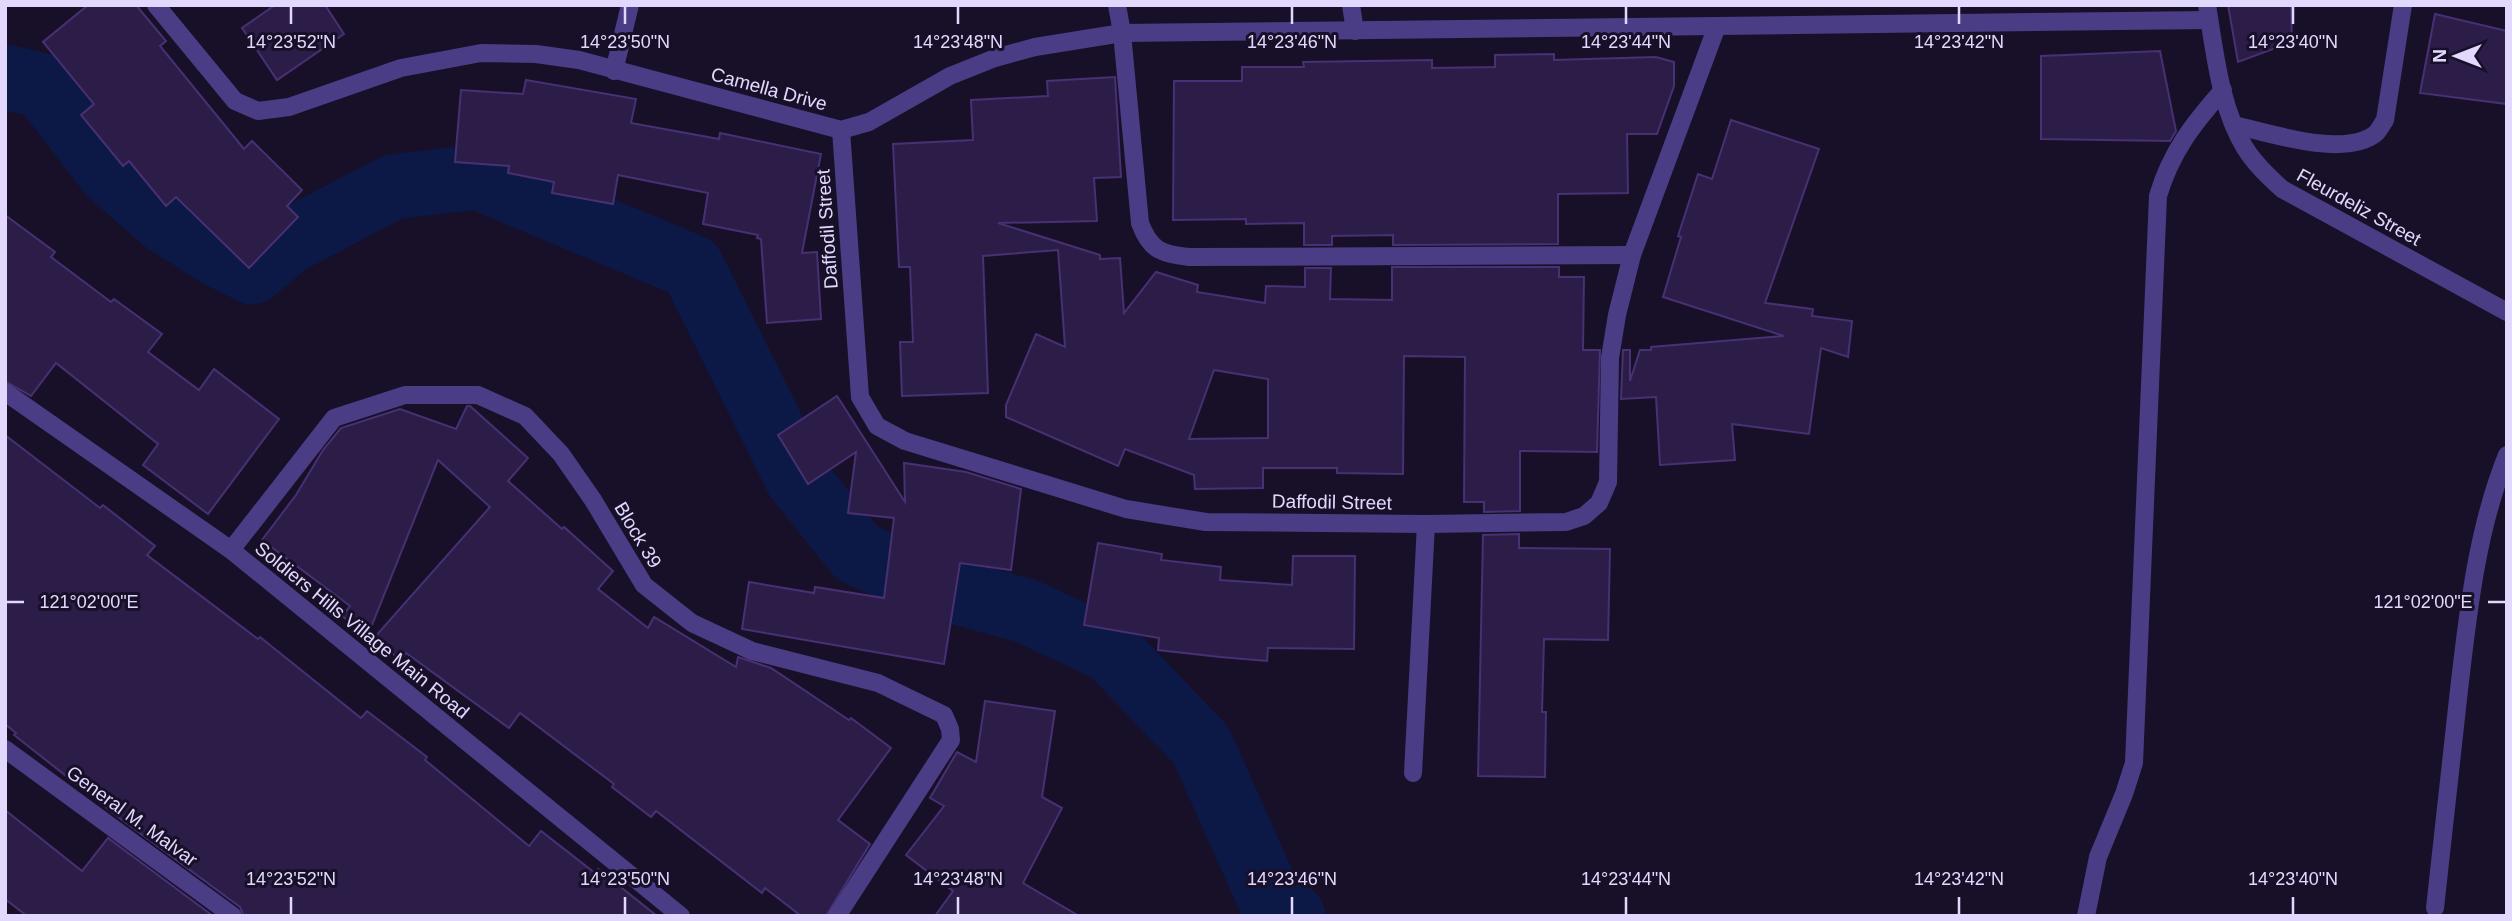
<svg xmlns="http://www.w3.org/2000/svg" width="2512" height="921" viewBox="0 0 2512 921" font-family="Arial,sans-serif">
<style>
.lines{fill:none;stroke-linecap:round;stroke-linejoin:round}
.river{stroke:#0c1845;stroke-width:65}
.building{fill:#2c1d48;stroke:#473073;stroke-width:2;fill-rule:evenodd}
.service{stroke:#4a3d85;stroke-width:18}
.minor{stroke:#4a3d85;stroke-width:18}
.tertiary{stroke:#4a3d85;stroke-width:18}
.ticks{fill:none;stroke:#e2d8fe;stroke-width:2.5}
.labels{text-anchor:middle;dominant-baseline:central;stroke-width:6;stroke-linejoin:round;paint-order:stroke}
.street-label{font-size:19px;fill:#e2d8fe;stroke:#181028}
.ticks-label{font-size:18px;text-anchor:middle;fill:#e2d8fe;stroke:#181028;stroke-width:6;stroke-linejoin:round;paint-order:stroke}
</style>
<rect width="100%" height="100%" fill="#181028"/>
<g class="lines">
<polyline class="river" points="5,77 43,86 110,173 165,221 220,256 252,272 288,242 393,187 477,177 692,267 797,478 857,553 927,584 1026,611 1110,650 1201,745 1269,897 1293,916"/>
</g>
<g class="building">
<polygon points="88,5 136,5 166,41 160,46 244,149 252,141 302,190 287,206 298,217 249,268 176,197 166,206 129,161 123,166 81,115 94,104 43,42"/>
<polygon points="275,5 325,5 344,34 277,80 242,28"/>
<polygon points="2228,5 2291,5 2292,42 2238,62"/>
<polygon points="2435,14 2507,31 2507,104 2420,93"/>
<polygon points="2160,51 2176,131 2170,141 2041,139 2041,56"/>
<polygon points="1554,54 1554,60 1656,57 1674,62 1674,86 1657,134 1627,134 1628,193 1558,194 1558,244 1393,245 1393,235 1332,236 1332,245 1304,245 1304,223 1246,224 1246,219 1173,220 1174,81 1242,81 1242,67 1304,67 1303,62 1432,60 1432,68 1495,67 1495,55"/>
<path d="M 1115,77 L 1121,177 L 1094,178 L 1097,221 L 998,223 L 1100,255 L 1100,259 L 1120,258 L 1124,313 L 1156,272 L 1198,285 L 1197,292 L 1265,303 L 1266,286 L 1305,287 L 1305,268 L 1331,268 L 1330,299 L 1392,300 L 1392,267 L 1559,267 L 1559,277 L 1584,277 L 1583,350 L 1600,350 L 1597,452 L 1520,451 L 1520,511 L 1484,512 L 1484,502 L 1464,502 L 1465,357 L 1404,356 L 1403,474 L 1337,473 L 1337,468 L 1263,468 L 1263,488 L 1195,489 L 1194,475 L 1125,449 L 1118,466 L 1006,417 L 1006,405 L 1036,334 L 1065,347 L 1058,250 L 983,256 L 988,393 L 902,396 L 900,342 L 913,342 L 910,267 L 899,267 L 893,144 L 973,140 L 971,100 L 1048,96 L 1047,81 ZM 1214,370 L 1268,379 L 1268,438 L 1189,439 Z"/>
<polygon points="526,80 636,99 631,123 719,139 720,133 821,154 802,253 817,252 821,319 767,323 761,239 757,238 758,235 703,224 708,193 618,175 613,204 552,193 554,182 508,173 509,166 455,162 461,90 523,94"/>
<polygon points="1731,120 1819,149 1765,303 1813,309 1812,316 1852,321 1848,357 1821,348 1809,434 1732,424 1735,460 1660,465 1656,397 1621,399 1623,350 1630,350 1630,381 1640,350 1651,350 1651,347 1784,336 1663,297 1681,237 1678,236 1698,174 1712,179"/>
<polygon points="5,215 55,252 51,257 111,302 114,299 162,334 148,352 199,390 214,369 279,419 208,514 143,465 158,444 56,363 31,396 5,381"/>
<polygon points="837,396 905,502 904,463 966,472 1021,489 1011,570 960,563 944,664 742,629 749,582 814,593 815,587 884,598 894,518 848,513 856,452 808,484 778,435"/>
<polygon points="467,406 470,406 528,458 508,481 562,529 564,527 613,571 598,589 648,628 654,617 736,667 738,657 771,668 849,720 851,718 891,748 838,820 870,844 826,916 801,916 765,888 762,893 656,811 651,817 612,787 614,784 520,713 509,728 406,653 401,660 373,639 490,507 438,460 368,635 342,616 350,606 262,540 296,495 323,450 341,428 400,409 456,429"/>
<polygon points="5,435 100,508 103,505 155,546 147,555 258,639 260,637 361,718 367,711 427,757 425,760 529,846 541,831 595,873 598,869 657,916 244,916 240,907 122,820 14,735 16,733 5,724"/>
<polygon points="1519,534 1519,548 1610,549 1608,640 1544,639 1542,712 1546,712 1545,777 1478,776 1483,535"/>
<polygon points="1098,543 1162,554 1161,560 1221,567 1220,580 1292,585 1293,556 1355,556 1354,649 1268,648 1267,661 1220,657 1158,650 1159,638 1084,625"/>
<polygon points="985,701 1055,711 1042,797 1062,808 1023,883 1079,916 935,916 953,891 906,855 944,806 930,798 957,752 976,762"/>
<polygon points="5,810 82,871 108,838 213,916 27,916 5,899"/>
</g>
<g class="lines">
<polyline class="service" points="614,71 630,5"/>
<g class="minor">
<polyline points="1351,5 1355,31"/>
<path d="M 1122,33 L 1140,223 C 1150,250 1161,254 1189,257 L 1632,255"/>
<path d="M 2234,125 C 2269,133 2344,158 2375,134 C 2379,131 2382,124 2385,120 L 2403,5"/>
<polyline points="841,130 860,397 877,426 905,441 1126,509 1206,522 1426,524 1566,522 1584,516 1599,503 1608,482 1610,358 1617,315 1632,255 1717,26"/>
<polyline points="5,392 231,550 681,916"/>
<polyline points="231,550 334,418 405,395 478,395 525,416 561,454 593,500 644,585 692,623 752,651 878,683 944,715 950,729 951,740 837,916"/>
<polyline points="5,749 233,916"/>
<polyline points="1413,773 1426,524"/>
<path d="M 2435,908 C 2443,836 2451,763 2459,690 C 2468,612 2477,529 2507,455"/>
<path d="M 2086,916 L 2098,857 L 2124,794 L 2134,763 L 2158,196 C 2171,152 2193,124 2223,90"/>
</g>
<g class="tertiary">
<polyline points="156,5 235,101 258,111 289,107 401,68 481,53 536,54 579,60 841,130 869,122 950,76 995,58 1035,47 1122,33 2209,20"/>
<polyline points="1117,5 1122,33"/>
<path d="M 2207,5 C 2215,53 2220,107 2245,148 C 2255,164 2269,177 2282,189 L 2507,312"/>
</g>
</g>
<path class="ticks" d="M 291,7 L 291,24M 625,7 L 625,24M 958,7 L 958,24M 1292,7 L 1292,24M 1626,7 L 1626,24M 1959,7 L 1959,24M 2293,7 L 2293,24M 7,602 L 24,602M 2488,602 L 2505,602M 291,897 L 291,914M 625,897 L 625,914M 958,897 L 958,914M 1292,897 L 1292,914M 1626,897 L 1626,914M 1959,897 L 1959,914M 2293,897 L 2293,914"/>
<g class="labels">
<g class="street-label">
<text transform="translate(769 89) rotate(15)">Camella Drive</text>
<text transform="translate(2359 207) rotate(29)">Fleurdeliz Street</text>
<text transform="translate(827 229) rotate(-94)">Daffodil Street</text>
<text transform="translate(1332 502) rotate(1)">Daffodil Street</text>
<text transform="translate(638 535) rotate(59)">Block 39</text>
<text transform="translate(362 630) rotate(39)">Soldiers Hills Village Main Road</text>
<text transform="translate(132 816) rotate(36)">General M. Malvar</text>
</g>
</g>
<g class="ticks-label">
<text x="291" y="48">14°23'52"N</text>
<text x="625" y="48">14°23'50"N</text>
<text x="958" y="48">14°23'48"N</text>
<text x="1292" y="48">14°23'46"N</text>
<text x="1626" y="48">14°23'44"N</text>
<text x="1959" y="48">14°23'42"N</text>
<text x="2293" y="48">14°23'40"N</text>
<text x="2423" y="608">121°02'00"E</text>
<text x="89" y="608">121°02'00"E</text>
<text x="291" y="885">14°23'52"N</text>
<text x="625" y="885">14°23'50"N</text>
<text x="958" y="885">14°23'48"N</text>
<text x="1292" y="885">14°23'46"N</text>
<text x="1626" y="885">14°23'44"N</text>
<text x="1959" y="885">14°23'42"N</text>
<text x="2293" y="885">14°23'40"N</text>
</g>
<rect width="2512" height="921" fill="none" stroke="#e2d8fe" stroke-width="14"/>
<g transform="translate(2456 56) rotate(270)" stroke="#181028" stroke-width="5" paint-order="stroke">
<path d="M0-5L12 26L0 18L-12 26Z" fill="#e2d8fe"/>
<text y="-10" font-size="19" font-weight="bold" text-anchor="middle" fill="#e2d8fe">N</text>
</g>
</svg>
